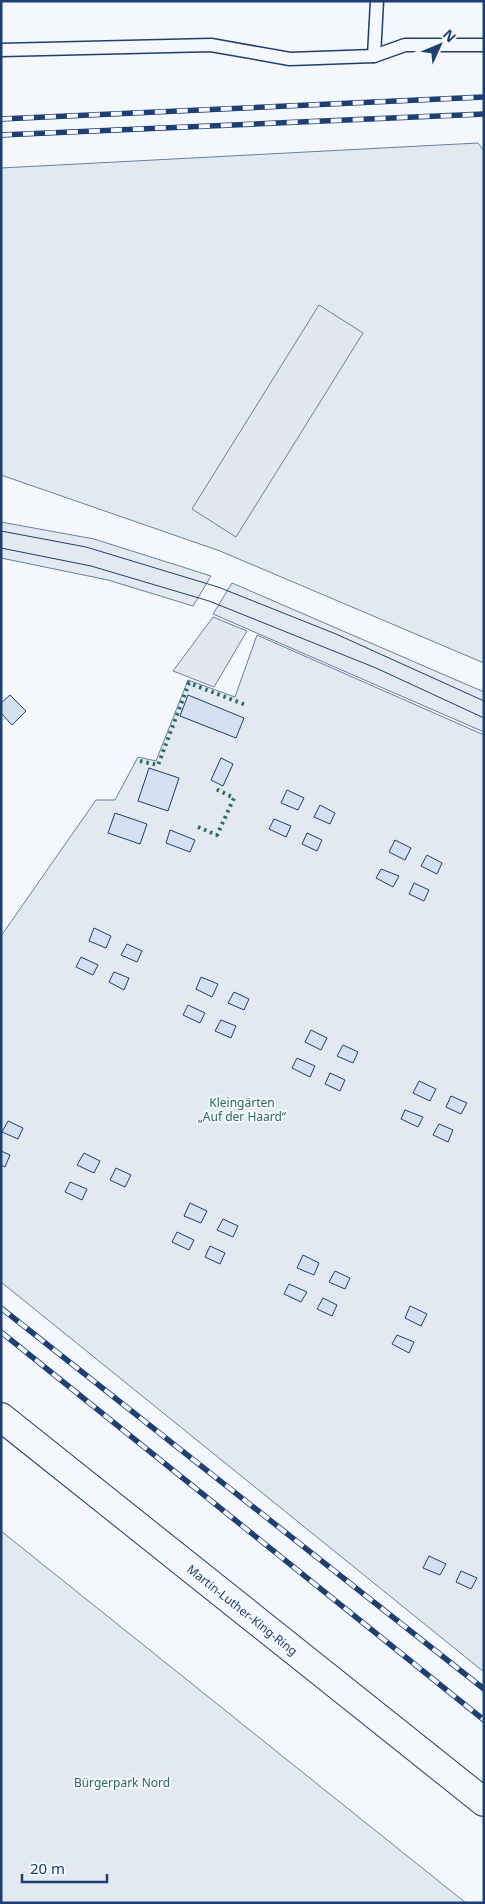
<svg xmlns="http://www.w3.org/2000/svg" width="485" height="1904" viewBox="0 0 485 1904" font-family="'Noto Sans',sans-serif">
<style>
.green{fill:#e3e9f0;stroke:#687fa3}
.parking{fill:#e3e8f0;stroke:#687fa3}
.building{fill:#d5e0f0;stroke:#1d3f73}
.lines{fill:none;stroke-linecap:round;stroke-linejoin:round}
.service-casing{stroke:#1d3f73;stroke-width:15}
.secondary-casing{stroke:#1d3f73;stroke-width:30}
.service{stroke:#f4f7fb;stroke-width:12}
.secondary{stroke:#f4f7fb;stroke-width:28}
.tram{stroke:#1d3f73;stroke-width:1}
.rail-casing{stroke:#1d3f73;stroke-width:5.5}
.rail{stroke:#f4f7fb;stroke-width:4;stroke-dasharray:11;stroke-linecap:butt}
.hedge{stroke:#2c6c60;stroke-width:4;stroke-dasharray:2.5 4;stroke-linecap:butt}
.labels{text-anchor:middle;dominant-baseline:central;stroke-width:4;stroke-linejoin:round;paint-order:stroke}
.park-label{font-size:12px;fill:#2c6c60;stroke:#f4f7fb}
.street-label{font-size:12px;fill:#1d3f73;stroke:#f4f7fb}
</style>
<rect width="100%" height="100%" fill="#f4f7fb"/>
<g class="green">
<polygon points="478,143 484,151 484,663 220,551 1,475 1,168"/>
<polygon points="1,522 94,539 211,576 193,606 108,580 1,558"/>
<polygon points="232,583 484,692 484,732 213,614"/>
<polygon points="257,635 484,735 484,1672 1,1282 1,936 96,800 115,800 138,757 156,761 188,680 235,697"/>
<polygon points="1,1531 466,1903 1,1903"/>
</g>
<g class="parking">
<polygon points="319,305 363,333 236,537 192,509"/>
<polygon points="213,617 247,631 214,687 173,671"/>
</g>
<g class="building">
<polygon points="10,695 26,711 12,725 1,713 1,703"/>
<polygon points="188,695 244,718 236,738 180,716"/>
<polygon points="221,758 233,764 223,786 211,780"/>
<polygon points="149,768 179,778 168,811 138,801"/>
<polygon points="287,790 304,798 298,810 281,803"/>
<polygon points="320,805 335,813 330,824 314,817"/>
<polygon points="115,813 147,824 140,844 108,833"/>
<polygon points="274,819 291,826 286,837 269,829"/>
<polygon points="170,830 195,840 190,852 166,843"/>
<polygon points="307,833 322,840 317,851 302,844"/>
<polygon points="395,840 411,848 405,860 389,852"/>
<polygon points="427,855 442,863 437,874 421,866"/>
<polygon points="381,869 399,876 393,887 376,878"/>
<polygon points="414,883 429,890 424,901 409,894"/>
<polygon points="94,928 111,936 106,948 89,941"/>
<polygon points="127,944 142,951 137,962 121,955"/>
<polygon points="81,957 98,965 93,975 76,967"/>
<polygon points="114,972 129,978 124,990 109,982"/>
<polygon points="201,977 218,984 212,997 196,989"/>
<polygon points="234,992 249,999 244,1010 228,1003"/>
<polygon points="188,1005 205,1013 200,1023 183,1015"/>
<polygon points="221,1020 236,1026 231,1038 215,1031"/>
<polygon points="311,1030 327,1038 321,1050 305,1042"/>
<polygon points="343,1045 358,1052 353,1063 337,1056"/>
<polygon points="297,1058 315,1066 310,1077 292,1068"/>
<polygon points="330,1073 345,1080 340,1091 325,1084"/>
<polygon points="419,1081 436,1089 430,1101 413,1093"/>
<polygon points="451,1096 467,1103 461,1114 446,1107"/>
<polygon points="405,1110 423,1117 418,1127 401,1119"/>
<polygon points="8,1121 23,1128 18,1139 2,1132"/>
<polygon points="439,1124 453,1130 448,1142 433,1135"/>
<polygon points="1,1151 10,1155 5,1167 1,1165"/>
<polygon points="84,1153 100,1161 94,1173 77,1165"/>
<polygon points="116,1168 131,1175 125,1187 110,1180"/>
<polygon points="70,1182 87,1189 82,1200 65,1192"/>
<polygon points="190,1203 207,1211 201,1223 184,1216"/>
<polygon points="223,1219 238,1226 233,1237 217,1230"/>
<polygon points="177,1232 194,1240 189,1250 172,1242"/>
<polygon points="210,1246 225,1253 220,1264 205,1257"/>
<polygon points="303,1255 319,1263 314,1275 297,1268"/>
<polygon points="335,1271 350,1278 345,1289 329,1282"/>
<polygon points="289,1284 307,1292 301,1302 284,1294"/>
<polygon points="323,1298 337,1305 332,1316 317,1309"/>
<polygon points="410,1306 427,1314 421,1326 405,1318"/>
<polygon points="397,1335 414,1342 409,1353 392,1344"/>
<polygon points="429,1556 446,1564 440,1575 423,1568"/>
<polygon points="461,1571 477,1578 471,1589 456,1582"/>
</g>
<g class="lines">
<defs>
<g id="service">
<polyline points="1,50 211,45 290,59 374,56 405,45 484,45"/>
<polyline points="374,56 377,1"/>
</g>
<g id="secondary">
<path id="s1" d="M 1,1417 L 484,1802"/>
</g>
</defs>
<use href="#service" class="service-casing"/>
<use href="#secondary" class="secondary-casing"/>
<use href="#service" class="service"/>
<use href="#secondary" class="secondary"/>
<g class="tram">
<polyline points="1,531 86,547 218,587 336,634 484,701"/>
<polyline points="1,548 91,566 209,601 376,668 484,718"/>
</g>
<defs>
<g id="rail">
<polyline points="1,119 484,97"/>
<polyline points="1,135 484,114"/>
<polyline points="1,1308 484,1689"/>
<polyline points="1,1332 484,1720"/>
</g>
</defs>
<use href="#rail" class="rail-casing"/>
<use href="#rail" class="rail"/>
<g class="hedge">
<polyline points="140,761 158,765 189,683 246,705"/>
<polyline points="198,827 217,835 234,798 214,788"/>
</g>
</g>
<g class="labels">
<g class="park-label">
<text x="242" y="1102">Kleingärten<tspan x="242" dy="14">„Auf der Haard“</tspan></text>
<text x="122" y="1782">Bürgerpark Nord</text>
</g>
<g class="street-label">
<text stroke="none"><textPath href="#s1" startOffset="309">Martin-Luther-King-Ring</textPath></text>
</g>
</g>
<rect width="485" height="1904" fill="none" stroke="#1d3f73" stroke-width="5"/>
<g transform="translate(440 45) rotate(46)" stroke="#f4f7fb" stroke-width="4" paint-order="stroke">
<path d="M0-4L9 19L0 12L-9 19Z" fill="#1d3f73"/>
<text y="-8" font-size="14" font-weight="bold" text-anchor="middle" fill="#1d3f73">N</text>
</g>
<path d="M22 1874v8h85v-8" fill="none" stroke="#1d3f73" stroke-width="2.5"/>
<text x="30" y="1874" font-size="15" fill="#1d3f73" stroke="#f4f7fb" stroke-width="4" paint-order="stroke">20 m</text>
</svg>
